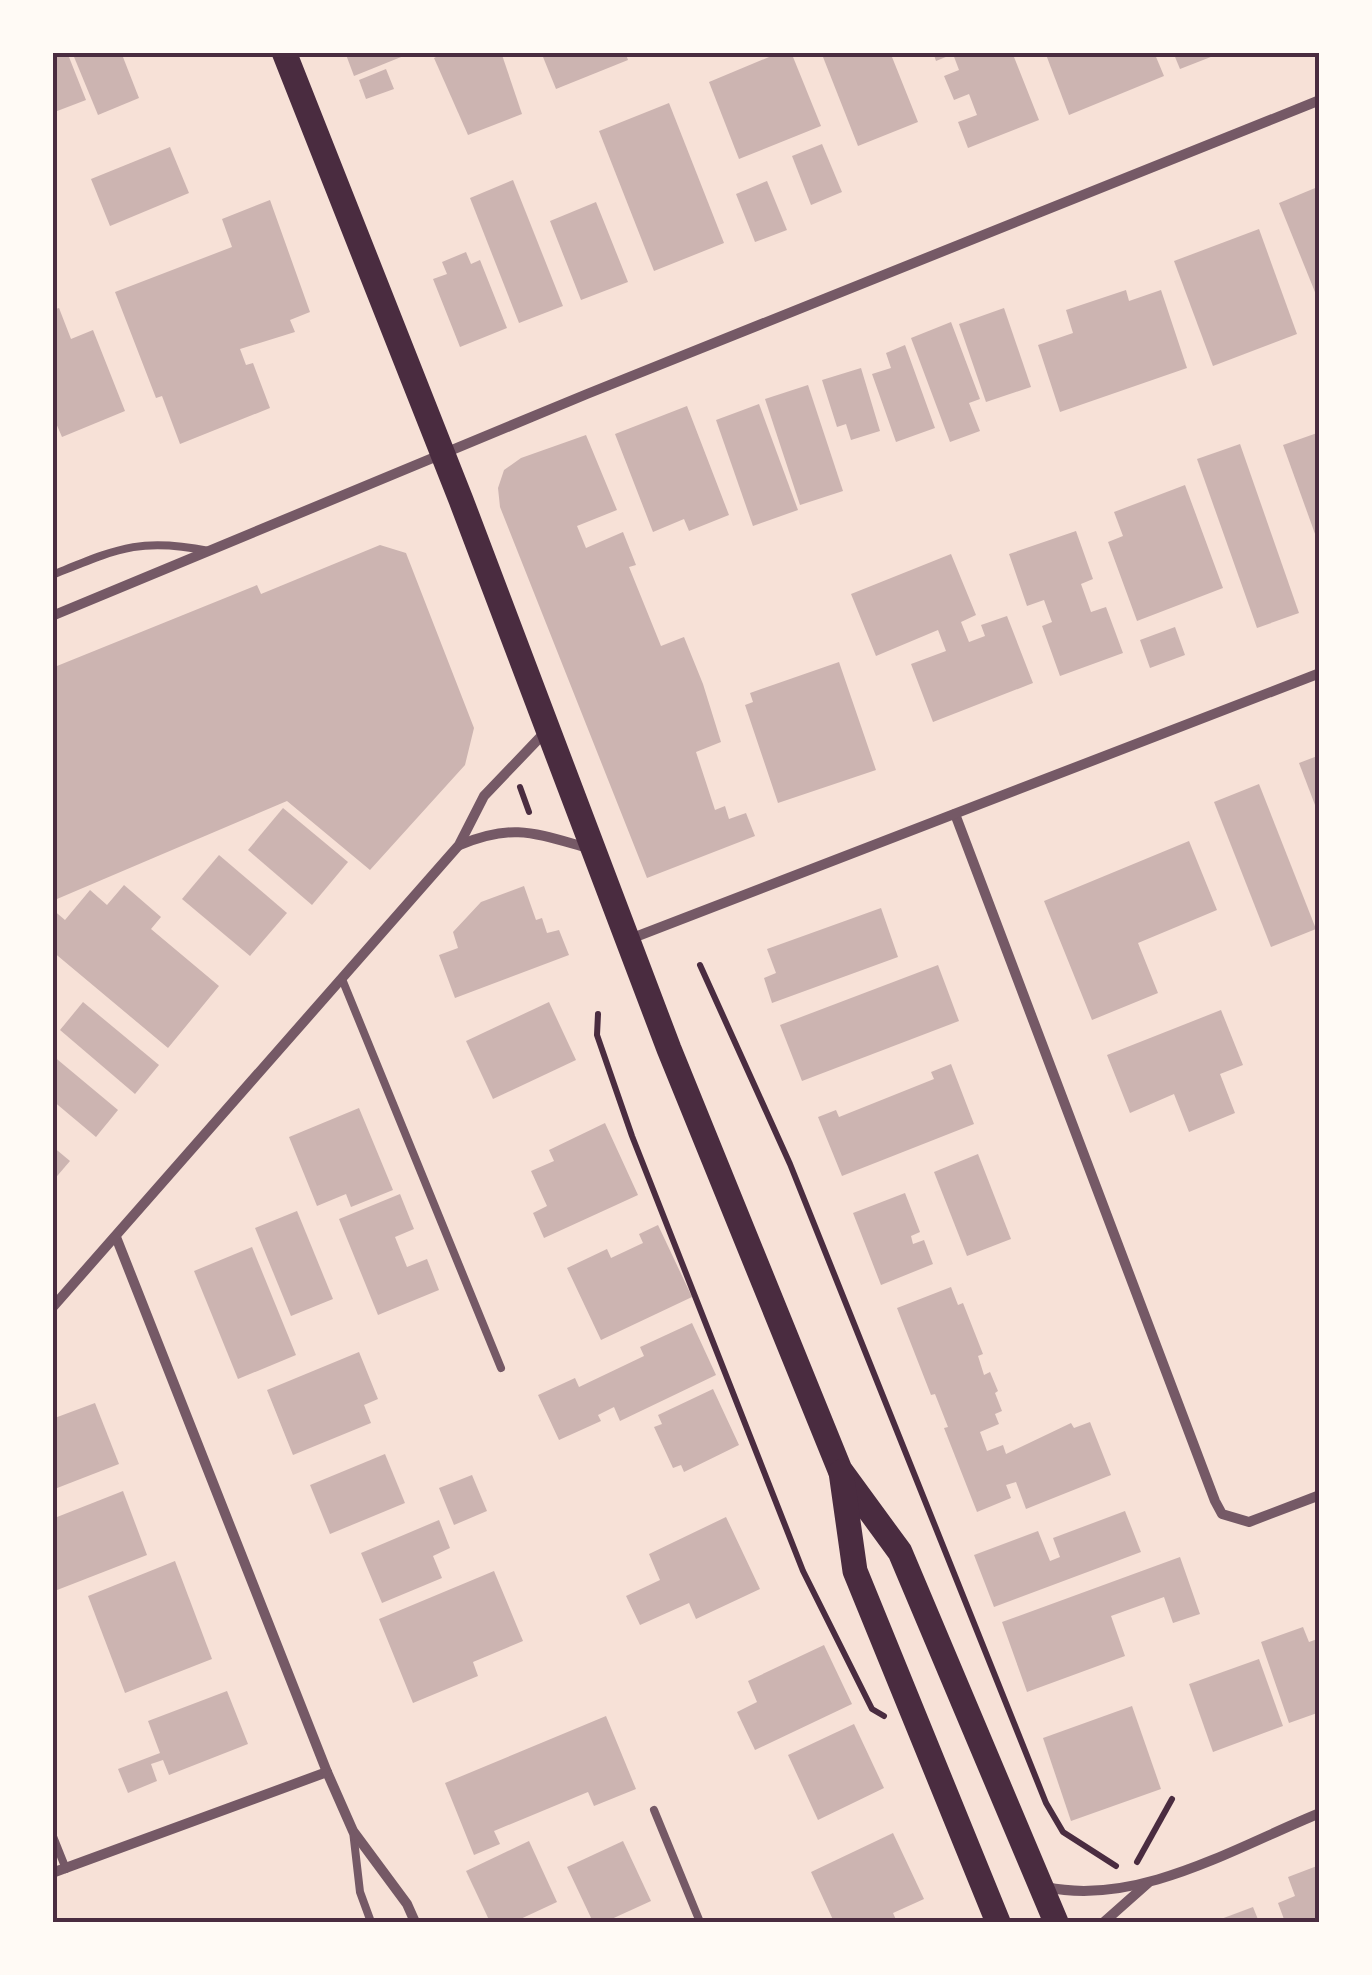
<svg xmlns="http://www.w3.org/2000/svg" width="1372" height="1975" viewBox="0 0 1372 1975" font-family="Helvetica,sans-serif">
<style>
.building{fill:#ccb4b1}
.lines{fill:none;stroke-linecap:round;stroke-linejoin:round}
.path{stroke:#4a2c40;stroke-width:6}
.service{stroke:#755966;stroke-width:8}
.minor{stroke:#755966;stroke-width:10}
.primary{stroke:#4a2c40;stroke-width:25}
.neatline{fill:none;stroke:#4a2c40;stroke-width:4}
</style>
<rect width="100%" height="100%" fill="#f7e1d7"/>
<g class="building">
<polygon points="52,52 67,52 86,100 52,113"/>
<polygon points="72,52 121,52 139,98 98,115"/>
<polygon points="345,52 411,52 411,53 354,76"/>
<polygon points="446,52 501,52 522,114 468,135 434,58"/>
<polygon points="541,52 625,52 628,60 556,89"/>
<polygon points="781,52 791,52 821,126 739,159 709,82"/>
<polygon points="834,52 890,52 918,122 858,146 823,57"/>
<polygon points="933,52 1012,52 1039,120 968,148 958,122 977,115 969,94 954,100 944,76 959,70 953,54 936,61"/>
<polygon points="1045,52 1154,52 1164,76 1069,115"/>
<polygon points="1173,52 1221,52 1221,53 1180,69"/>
<polygon points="386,69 394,89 366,99 359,80"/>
<polygon points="669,103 724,243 654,271 599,131"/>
<polygon points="822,144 842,192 811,205 792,156"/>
<polygon points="170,147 189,193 110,226 91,179"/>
<polygon points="513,180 563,306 519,323 470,198"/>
<polygon points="767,181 787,230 755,242 736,194"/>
<polygon points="1320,186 1320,301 1319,302 1279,203"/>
<polygon points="270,200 310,312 290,320 295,332 240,349 246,365 253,363 270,408 180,444 162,396 156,398 115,292 232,247 222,219"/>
<polygon points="596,202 628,282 581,300 550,221"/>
<polygon points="1259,229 1297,334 1213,366 1174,261"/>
<polygon points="466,252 471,264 480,260 507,328 460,347 433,279 447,274 442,262"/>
<polygon points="1126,290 1129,301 1161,290 1187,368 1060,412 1038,345 1073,333 1066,310"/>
<polygon points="59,308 71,339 93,330 125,411 62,437 52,414 52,310"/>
<polygon points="1004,308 1031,387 986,402 959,324"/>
<polygon points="951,322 980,399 969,403 980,431 950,442 911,338"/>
<polygon points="905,345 935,428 896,442 872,374 891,368 886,353"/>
<polygon points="861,368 880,431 851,440 846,424 837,427 822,380"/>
<polygon points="808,385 843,491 800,505 765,399"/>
<polygon points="759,404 798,510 753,526 716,420"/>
<polygon points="687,406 729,515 689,531 684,519 653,532 615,434"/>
<polygon points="1320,432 1320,545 1319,545 1283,445"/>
<polygon points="586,435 617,510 577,526 586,548 623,532 636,565 629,567 661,646 684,637 703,684 721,742 696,752 715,810 725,806 729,819 746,813 755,836 647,878 500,507 498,488 504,470 521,458"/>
<polygon points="1240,444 1299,613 1257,628 1197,459"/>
<polygon points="1185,485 1223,588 1137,621 1108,542 1123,536 1114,512"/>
<polygon points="1076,531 1093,579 1081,584 1091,612 1106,607 1123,653 1060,676 1042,626 1052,622 1044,600 1027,606 1009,554"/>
<polygon points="380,545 406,553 474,728 465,765 370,870 287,801 57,899 52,887 52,668 257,585 261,594"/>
<polygon points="951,554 976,615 961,622 969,642 985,636 981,625 1007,616 1033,683 933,722 911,664 946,651 938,630 876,656 851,594"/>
<polygon points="1175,627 1185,655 1150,668 1140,640"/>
<polygon points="839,662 876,770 778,803 745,705 753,702 750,693"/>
<polygon points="1320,755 1320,804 1315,805 1299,763"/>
<polygon points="1259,784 1316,929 1271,947 1214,802"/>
<polygon points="283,808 348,862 312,905 248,850"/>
<polygon points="1189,841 1217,910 1138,943 1158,993 1092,1020 1044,901"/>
<polygon points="219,855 287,913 250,956 182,899"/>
<polygon points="124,885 161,917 151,929 219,986 168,1048 52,951 52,909 65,920 90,890 107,905"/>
<polygon points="524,886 536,920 542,918 547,933 559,930 569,955 455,998 439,955 458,948 453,932 481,902"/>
<polygon points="881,908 898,957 772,1003 764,978 776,973 767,949"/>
<polygon points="938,965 959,1021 802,1081 780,1025"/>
<polygon points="83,1002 159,1065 135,1094 60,1030"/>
<polygon points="549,1002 576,1060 493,1099 466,1041"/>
<polygon points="1221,1010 1243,1065 1220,1074 1235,1113 1189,1132 1174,1094 1130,1113 1107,1055"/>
<polygon points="52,1055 118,1110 96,1137 52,1100"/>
<polygon points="951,1064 974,1124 842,1176 818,1117 836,1110 839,1117 934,1079 931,1072"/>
<polygon points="359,1108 393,1190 351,1207 346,1194 317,1206 289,1137"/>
<polygon points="605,1123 638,1195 544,1238 533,1213 547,1206 531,1171 554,1161 549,1150"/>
<polygon points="52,1146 70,1161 52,1182"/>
<polygon points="978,1154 1011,1239 967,1256 934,1172"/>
<polygon points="905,1193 920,1232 911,1236 913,1244 924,1240 933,1264 881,1285 853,1213"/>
<polygon points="400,1194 414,1229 395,1237 407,1267 427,1259 439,1290 378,1315 339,1219"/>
<polygon points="297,1211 333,1299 291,1316 255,1228"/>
<polygon points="658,1225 692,1297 601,1340 567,1268 607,1249 611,1258 643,1243 639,1234"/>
<polygon points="252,1247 296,1355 238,1379 194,1271"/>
<polygon points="951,1287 958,1305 963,1303 983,1354 978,1356 984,1375 990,1372 998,1391 995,1393 1002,1411 995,1414 999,1424 980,1432 987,1451 1003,1445 1006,1454 1071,1423 1074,1428 1090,1422 1111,1475 1026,1509 1016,1482 1006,1485 1011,1498 977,1512 944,1428 948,1427 935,1394 931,1395 897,1308"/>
<polygon points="692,1323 716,1375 620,1421 614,1407 598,1415 601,1421 559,1440 538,1395 575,1378 579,1387 644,1356 640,1347"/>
<polygon points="359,1352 378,1399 364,1405 371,1423 293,1455 267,1390"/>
<polygon points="713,1389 739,1445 684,1472 681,1465 673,1468 654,1427 662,1424 658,1415"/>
<polygon points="95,1403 119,1464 52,1490 52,1419"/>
<polygon points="385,1454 405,1503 330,1534 310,1485"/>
<polygon points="472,1475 487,1511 454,1525 439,1488"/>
<polygon points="123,1491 147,1555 52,1592 52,1519"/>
<polygon points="1125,1511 1141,1552 994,1607 974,1555 1038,1531 1050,1561 1060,1557 1053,1538"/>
<polygon points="726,1517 760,1589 696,1619 689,1603 640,1625 626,1596 660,1580 649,1554"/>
<polygon points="439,1520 450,1548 433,1556 442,1578 382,1603 361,1553"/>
<polygon points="1180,1557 1200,1614 1173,1623 1164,1597 1111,1616 1125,1656 1027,1692 1002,1622"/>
<polygon points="175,1561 212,1659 125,1693 88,1596"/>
<polygon points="494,1571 523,1641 473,1662 478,1676 413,1703 379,1619"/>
<polygon points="1303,1627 1309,1642 1320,1638 1320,1712 1289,1723 1261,1642"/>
<polygon points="824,1645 852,1704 755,1750 737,1712 757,1702 748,1681"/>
<polygon points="1259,1659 1283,1726 1213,1752 1189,1684"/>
<polygon points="227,1691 248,1744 169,1775 163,1760 151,1764 157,1781 128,1793 118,1769 160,1753 148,1721"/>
<polygon points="1132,1706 1161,1789 1071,1821 1043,1738"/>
<polygon points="606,1716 636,1789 594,1806 588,1792 494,1831 500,1844 474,1855 445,1783"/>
<polygon points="854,1724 884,1788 818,1820 788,1755"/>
<polygon points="893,1833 924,1899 893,1913 897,1922 834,1922 811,1872"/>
<polygon points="529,1841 557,1902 514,1922 490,1922 466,1871"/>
<polygon points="623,1841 651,1901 605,1922 593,1922 567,1867"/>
<polygon points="1317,1866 1320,1922 1285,1922 1278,1903 1295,1896 1288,1877"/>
<polygon points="1253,1907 1259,1922 1213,1922"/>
</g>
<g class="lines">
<g class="path">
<polyline points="520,787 529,812"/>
<polyline points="700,965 790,1164 1046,1803 1063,1832 1116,1866"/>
<polyline points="598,1014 597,1035 632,1136 803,1571 872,1709 884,1716"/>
<polyline points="1137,1862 1172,1799"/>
</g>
<g class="service">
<path d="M 52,575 C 117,549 139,537 209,551"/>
<polyline points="342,979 501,1368"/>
<polyline points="654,1810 700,1922"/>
<polyline points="353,1831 360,1892 371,1922"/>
<polyline points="52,1834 66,1869"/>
</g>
<g class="minor">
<polyline points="52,616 587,394 1320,100"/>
<polyline points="955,814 1215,1501 1222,1514 1249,1522 1320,1495"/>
<path d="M 460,845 C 513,823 534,833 588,848"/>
<polyline points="630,939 1320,673"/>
<polyline points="116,1237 327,1772 353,1831 407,1904 415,1922"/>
<polyline points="52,1308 459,845 484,796 548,729"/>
<polyline points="52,1873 327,1772"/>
<path d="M 1046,1887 C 1138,1907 1236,1847 1320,1813"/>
<polyline points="1104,1922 1148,1883"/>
</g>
<g class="primary">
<polyline points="284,52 461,500 669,1049 840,1470 900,1552 1056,1922"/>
<polyline points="841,1472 855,1571 998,1922"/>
</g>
</g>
<rect width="1372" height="1975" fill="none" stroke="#fffaf5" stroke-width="110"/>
<rect x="55" y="55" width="1262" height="1865" class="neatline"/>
</svg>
